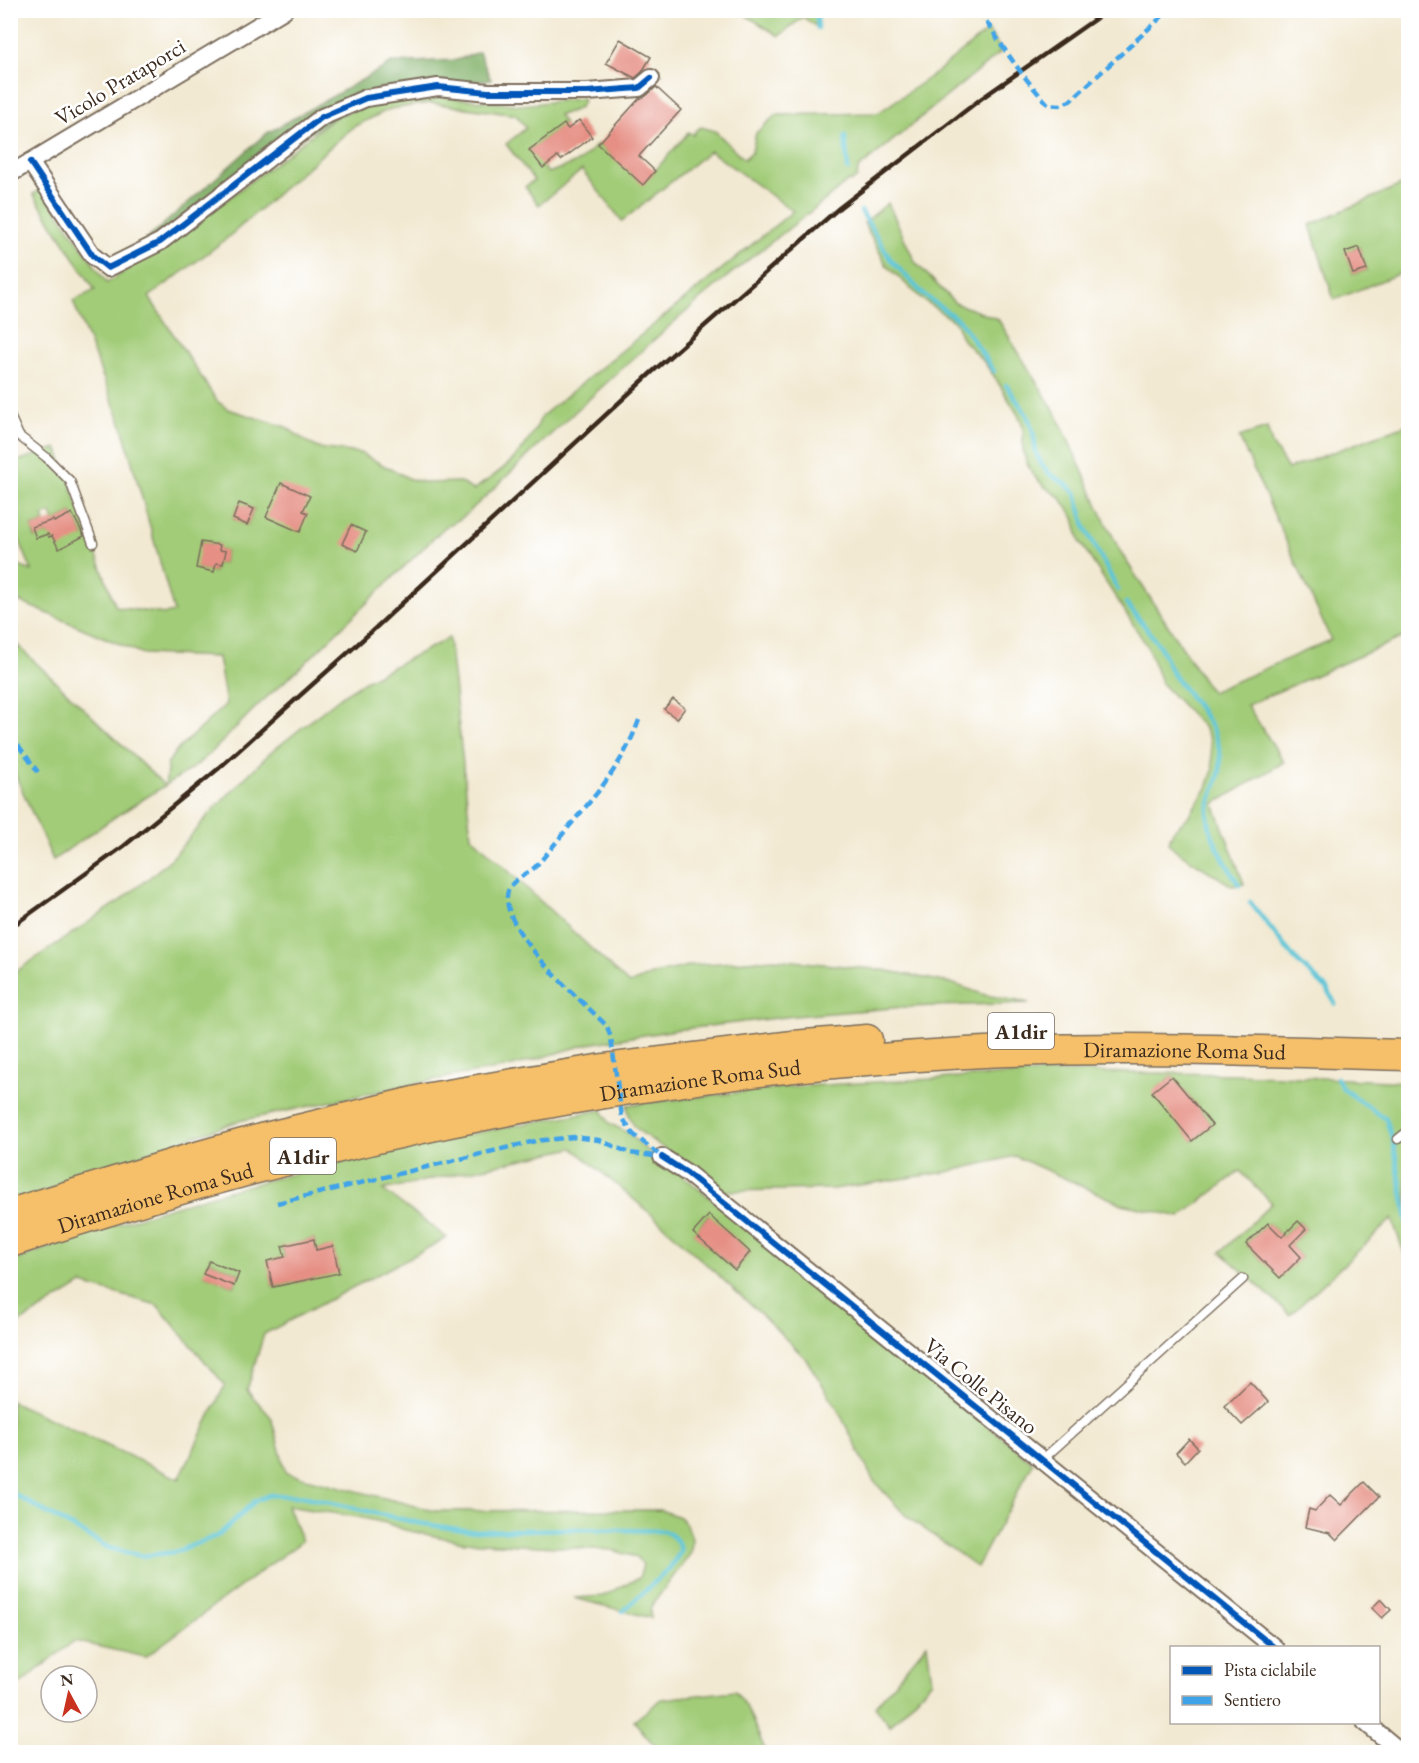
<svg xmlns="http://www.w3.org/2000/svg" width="1419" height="1763" viewBox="0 0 1419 1763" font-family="'EB Garamond',serif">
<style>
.green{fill:#a2cc78;stroke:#6e7b4b;stroke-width:1.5;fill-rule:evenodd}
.forest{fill:#81b068;stroke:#5e6d43;stroke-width:1.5}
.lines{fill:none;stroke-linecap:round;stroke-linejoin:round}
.stream{stroke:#5dc6d8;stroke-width:4.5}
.building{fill:#e69085}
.service-casing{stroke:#7b6d5d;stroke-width:11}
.minor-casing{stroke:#7b6d5d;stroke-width:20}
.motorway-casing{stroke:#7b6d5d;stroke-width:33}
.service{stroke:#fff;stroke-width:8}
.minor{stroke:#fff;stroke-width:16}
.motorway{stroke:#f6c06b;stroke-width:30}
.rail{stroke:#3b2a1e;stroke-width:4.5}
.quiet{stroke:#3fa3ea;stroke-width:4.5;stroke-dasharray:9 4.5;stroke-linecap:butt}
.cycleway-casing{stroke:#fff;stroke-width:10}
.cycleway{stroke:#0057b8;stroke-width:6}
.labels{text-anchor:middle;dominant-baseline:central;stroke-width:5;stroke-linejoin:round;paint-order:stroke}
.shield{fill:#fff;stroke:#766a62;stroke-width:1.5}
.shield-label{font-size:21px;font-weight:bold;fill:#3b2a1e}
.street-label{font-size:22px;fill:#3b2a1e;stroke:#fff}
</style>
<rect width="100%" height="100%" fill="#fff"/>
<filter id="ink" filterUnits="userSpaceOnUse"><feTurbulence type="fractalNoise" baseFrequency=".0167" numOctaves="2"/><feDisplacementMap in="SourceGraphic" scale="12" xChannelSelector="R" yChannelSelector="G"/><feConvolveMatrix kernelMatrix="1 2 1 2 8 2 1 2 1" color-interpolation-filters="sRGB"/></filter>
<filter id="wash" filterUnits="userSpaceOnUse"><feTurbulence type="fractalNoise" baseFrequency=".008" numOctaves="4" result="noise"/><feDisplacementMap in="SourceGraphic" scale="24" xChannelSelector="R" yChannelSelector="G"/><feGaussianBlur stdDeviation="1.35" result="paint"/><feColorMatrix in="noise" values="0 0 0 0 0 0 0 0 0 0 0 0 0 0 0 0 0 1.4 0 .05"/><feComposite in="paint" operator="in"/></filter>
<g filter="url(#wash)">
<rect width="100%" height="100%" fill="#f2e9d2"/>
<g class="green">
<polygon points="739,11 816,11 818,28 803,17 779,36"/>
<path d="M 988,30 L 1002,51 L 858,169 L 857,178 L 850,182 L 848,181 C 808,216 764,246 723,280 C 641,349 562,423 485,497 L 462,518 L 445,527 L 301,667 L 258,705 L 212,752 L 193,768 L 115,817 L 53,860 L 11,765 L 11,639 L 165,786 L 168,763 L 175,752 L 226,704 L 218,657 L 143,654 L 11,598 L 11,563 L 32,571 L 11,520 L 11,463 L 57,448 L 116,607 L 165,614 L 174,612 L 121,423 L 73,301 L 95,290 L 33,194 L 42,189 L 107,283 L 205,216 L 337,116 L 380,102 L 424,95 L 522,105 L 583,98 C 584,110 569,112 559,115 L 564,124 L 530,150 L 548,173 L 580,161 L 598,144 L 643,184 L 689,132 L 693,135 L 696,130 L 701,127 L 715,131 L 744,159 L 752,152 L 756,133 L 776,115 L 878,113 L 937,72 ZM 431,103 L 516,115 L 526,128 L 506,144 L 534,180 L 525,187 L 539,205 L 582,170 L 622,221 L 710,151 L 793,211 L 542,416 C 525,453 507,468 473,490 L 460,482 L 427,483 L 410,479 L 360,453 L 318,448 L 307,442 L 286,427 L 228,409 L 217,401 L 149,297 L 225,240 L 353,127 L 390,109 ZM 239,504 L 254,509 L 247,525 L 233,519 ZM 51,513 L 54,522 L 72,513 L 84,536 L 52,536 L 48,534 L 35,538 L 32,527 L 45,522 L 43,516 ZM 202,542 L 219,545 L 219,550 L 226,551 L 223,564 L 216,563 L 214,572 L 197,568 Z"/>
<path d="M 1408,182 L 1408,270 L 1334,300 L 1310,225 ZM 1359,247 L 1367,270 L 1353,274 L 1346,252 Z"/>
<polygon points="888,203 915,262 955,303 998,319 1057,415 1105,521 1123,556 1211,692 1331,640 1239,437 1267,428 1272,444 1288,469 1408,424 1408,635 1247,705 1284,762 1214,804 1244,884 1232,886 1178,852 1168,843 1173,831 1187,818 1207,788 1213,770 1210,740 1205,729 1162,684 1147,646 1080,542 1074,518 1060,497 1046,488 1034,476 1027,464 1023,451 1023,427 1020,418 996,379 984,362 963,340 955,322 922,299 887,266 864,223"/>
<polygon points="449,638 471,836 629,984 654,974 693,965 774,959 883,970 951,983 985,995 1029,1003 905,1007 794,1016 676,1030 588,1044 509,1067 448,1077 239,1121 174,1143 11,1204 11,975 121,900 150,877 172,858 211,812 270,753 343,695 365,681"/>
<path d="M 1062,1072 L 1235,1074 L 1408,1082 L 1407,1194 L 1408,1264 L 1392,1219 L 1290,1315 L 1221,1252 L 1272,1203 L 1240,1171 L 1180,1217 L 1122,1204 L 1015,1156 L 947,1172 L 833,1189 L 721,1191 L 694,1169 L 643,1134 L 635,1127 L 629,1116 L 627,1105 L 787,1087 ZM 1172,1076 L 1212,1125 L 1193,1141 L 1153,1092 ZM 1298,1221 L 1306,1229 L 1290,1245 L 1301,1257 L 1280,1277 L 1246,1244 L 1268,1223 L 1282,1237 Z"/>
<path d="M 602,1110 L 609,1123 L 628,1133 L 651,1154 L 666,1162 L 1033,1463 L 977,1567 L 905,1515 L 873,1480 L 836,1406 L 806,1359 L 763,1316 L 651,1214 L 573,1148 L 383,1190 L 447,1238 L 264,1334 L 247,1390 L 271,1417 L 286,1473 L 435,1511 L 661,1510 L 679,1517 L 687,1525 L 692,1539 L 691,1553 L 652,1605 L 650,1611 L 651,1618 L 574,1598 L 603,1596 L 639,1578 L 643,1565 L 636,1557 L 612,1550 L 464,1542 L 405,1530 L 386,1523 L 358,1517 L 287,1506 L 302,1541 L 145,1657 L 74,1641 L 11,1691 L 11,1401 L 179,1479 L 225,1385 L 157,1305 L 82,1284 L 11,1328 L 11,1262 C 200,1189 402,1144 602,1110 ZM 708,1215 L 750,1252 L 735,1270 L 694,1233 ZM 314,1239 L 316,1250 L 333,1247 L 339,1272 L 273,1287 L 268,1261 L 285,1257 L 282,1247 ZM 209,1261 L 239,1273 L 234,1286 L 204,1274 Z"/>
<polygon points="927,1644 932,1681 890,1726 875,1706"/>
<polygon points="735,1691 746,1706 766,1752 660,1752 634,1721 662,1699"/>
</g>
<polygon class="forest" points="479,52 491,80 380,88 216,192 131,253 267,133 392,63 457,60"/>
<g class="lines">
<g class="stream">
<polyline points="816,10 818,28"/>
<polyline points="845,136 848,170"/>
<polyline points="861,211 891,260 924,295 960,321 994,371"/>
<polyline points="1006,385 1027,415 1033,431 1036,452 1041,464 1051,475 1066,484 1076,494 1086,529 1118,590"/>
<path d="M 1126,603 C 1138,618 1150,632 1160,647 C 1165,655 1167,664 1172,672 C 1189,699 1215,720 1220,753 C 1223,774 1214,787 1209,806 C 1202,828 1228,866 1239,885"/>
<polyline points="1250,902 1295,959 1328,990 1335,1004"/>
<polyline points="1337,1078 1343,1089 1386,1119 1393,1141 1408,1225"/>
<path d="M 10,1492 L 109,1548 L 142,1556 L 175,1552 L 219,1535 L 255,1501 L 269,1495 L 302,1496 L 418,1523 L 470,1531 L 577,1529 L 664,1531 C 674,1535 679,1541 681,1551 L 669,1569 L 623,1611"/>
</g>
</g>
<g id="blocks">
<g class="building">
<polygon points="620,39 651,57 642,72 635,78 606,63"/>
<polygon points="656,87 681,110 639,156 655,171 643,185 598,144 639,99 646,96"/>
<polygon points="579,120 592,137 561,160 558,156 543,168 529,150 564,124 568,129"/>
<polygon points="1359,247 1367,270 1353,274 1345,252"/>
<polygon points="281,483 310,496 303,511 308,513 300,532 266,517"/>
<polygon points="239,503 254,509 247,525 233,519"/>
<polygon points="72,513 84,536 59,549 52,536 49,537 48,534 36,538 32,527 53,520 54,522"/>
<polygon points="351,525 366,532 357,551 342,544"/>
<polygon points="201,542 220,545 219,550 226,551 223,564 216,563 214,572 196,568"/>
<polygon points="673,699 685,708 677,719 664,709"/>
<polygon points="1172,1076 1212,1125 1192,1141 1152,1092"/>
<polygon points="709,1215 750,1252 735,1270 693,1233"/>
<polygon points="1298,1221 1306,1229 1290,1245 1301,1257 1280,1278 1246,1244 1268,1223 1282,1237"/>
<polygon points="314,1239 316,1250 333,1246 339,1273 273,1287 267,1261 285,1257 282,1246"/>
<polygon points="209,1261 239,1273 234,1286 203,1274"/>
<polygon points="1250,1382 1268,1402 1242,1425 1224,1406"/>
<polygon points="1189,1439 1198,1448 1185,1462 1176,1453"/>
<polygon points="1364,1482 1379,1497 1337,1540 1330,1533 1305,1527 1309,1509 1315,1511 1330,1495 1341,1505"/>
<polygon points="1381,1599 1391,1610 1382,1618 1372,1608"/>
</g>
</g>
</g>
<g filter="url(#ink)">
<use href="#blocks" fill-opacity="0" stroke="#7b6d5d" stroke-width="1.5"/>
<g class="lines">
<defs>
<g id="service">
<polyline points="10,416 19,436 46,457 70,481 93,543"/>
<polyline points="1398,1139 1408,1131"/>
<polyline points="1043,1459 1243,1279"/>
</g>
<g id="minor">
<polyline points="30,162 93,256 108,268 160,242 322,117 366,98 438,87 488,92 587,92 639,88 651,78"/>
<polyline points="10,174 284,10"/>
<polyline points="662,1157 687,1173 1275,1648"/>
<polyline points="1365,1722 1401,1752"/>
</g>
<g id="motorway">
<polyline points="10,1214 190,1159 265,1138 430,1098 597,1070 793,1046 867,1040"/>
<path id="s1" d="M 10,1242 C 321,1138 639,1071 966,1053 C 1114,1045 1261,1051 1408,1055"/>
</g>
</defs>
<use href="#service" class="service-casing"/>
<use href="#minor" class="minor-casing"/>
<use href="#motorway" class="motorway-casing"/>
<use href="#service" class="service"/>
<use href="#minor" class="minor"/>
<use href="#motorway" class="motorway"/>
<polyline class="rail" points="10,928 124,846 218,769 370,633 651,373 839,208 982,98 1108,10"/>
<g class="quiet">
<path d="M 979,10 C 1000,43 1021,76 1048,104 L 1060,105 L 1070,101 L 1169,10"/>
<path d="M 639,720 C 624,762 600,790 572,823 C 560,837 549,852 536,866 C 526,877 507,879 507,898 C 507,937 580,999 607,1026 L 611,1038 L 622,1117 L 633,1134 L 662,1157"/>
<polyline points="10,734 38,772"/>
<polyline points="277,1203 535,1141 574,1137 599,1140 630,1153 662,1157"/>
</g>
<defs>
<g id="cycleway">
<polyline points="30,162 93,256 108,268 160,242 322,117 366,98 438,87 488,92 587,92 639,88 651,78"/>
<polyline points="662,1157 687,1173 1275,1648"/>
</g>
</defs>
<use href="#cycleway" class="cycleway-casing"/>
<use href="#cycleway" class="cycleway"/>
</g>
</g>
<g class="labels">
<g class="shield">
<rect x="988" y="1013" width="66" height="36" rx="4.5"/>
<rect x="270" y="1138" width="66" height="36" rx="4.5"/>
</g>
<g class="shield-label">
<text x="1021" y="1031">A1dir</text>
<text x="303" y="1156">A1dir</text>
</g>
<g class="street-label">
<text transform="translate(120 82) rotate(-31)">Vicolo Prataporci</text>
<text stroke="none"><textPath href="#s1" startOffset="1196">Diramazione Roma Sud</textPath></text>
<text stroke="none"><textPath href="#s1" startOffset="710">Diramazione Roma Sud</textPath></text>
<text stroke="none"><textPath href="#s1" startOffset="152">Diramazione Roma Sud</textPath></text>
<text transform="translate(981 1386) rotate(39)">Via Colle Pisano</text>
</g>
</g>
<rect width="1419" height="1763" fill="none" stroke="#fff" stroke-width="36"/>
<rect x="1170" y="1646" width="210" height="78" fill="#ffffff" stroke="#b1aaa5" stroke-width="1.5"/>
<rect x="1182" y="1666" width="30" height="9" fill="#0057b8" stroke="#b1aaa5" stroke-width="1.5"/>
<text x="1224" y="1676" font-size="18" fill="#3b2a1e">Pista ciclabile</text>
<rect x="1182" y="1696" width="30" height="9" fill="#3fa3ea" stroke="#b1aaa5" stroke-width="1.5"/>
<text x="1224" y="1706" font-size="18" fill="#3b2a1e">Sentiero</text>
<g transform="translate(69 1694) rotate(352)"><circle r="28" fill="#ffffff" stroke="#b1aaa5" stroke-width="1.5"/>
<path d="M0-4.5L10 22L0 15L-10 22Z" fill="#c8321e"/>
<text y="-9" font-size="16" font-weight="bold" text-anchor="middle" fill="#3b2a1e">N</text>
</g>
</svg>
